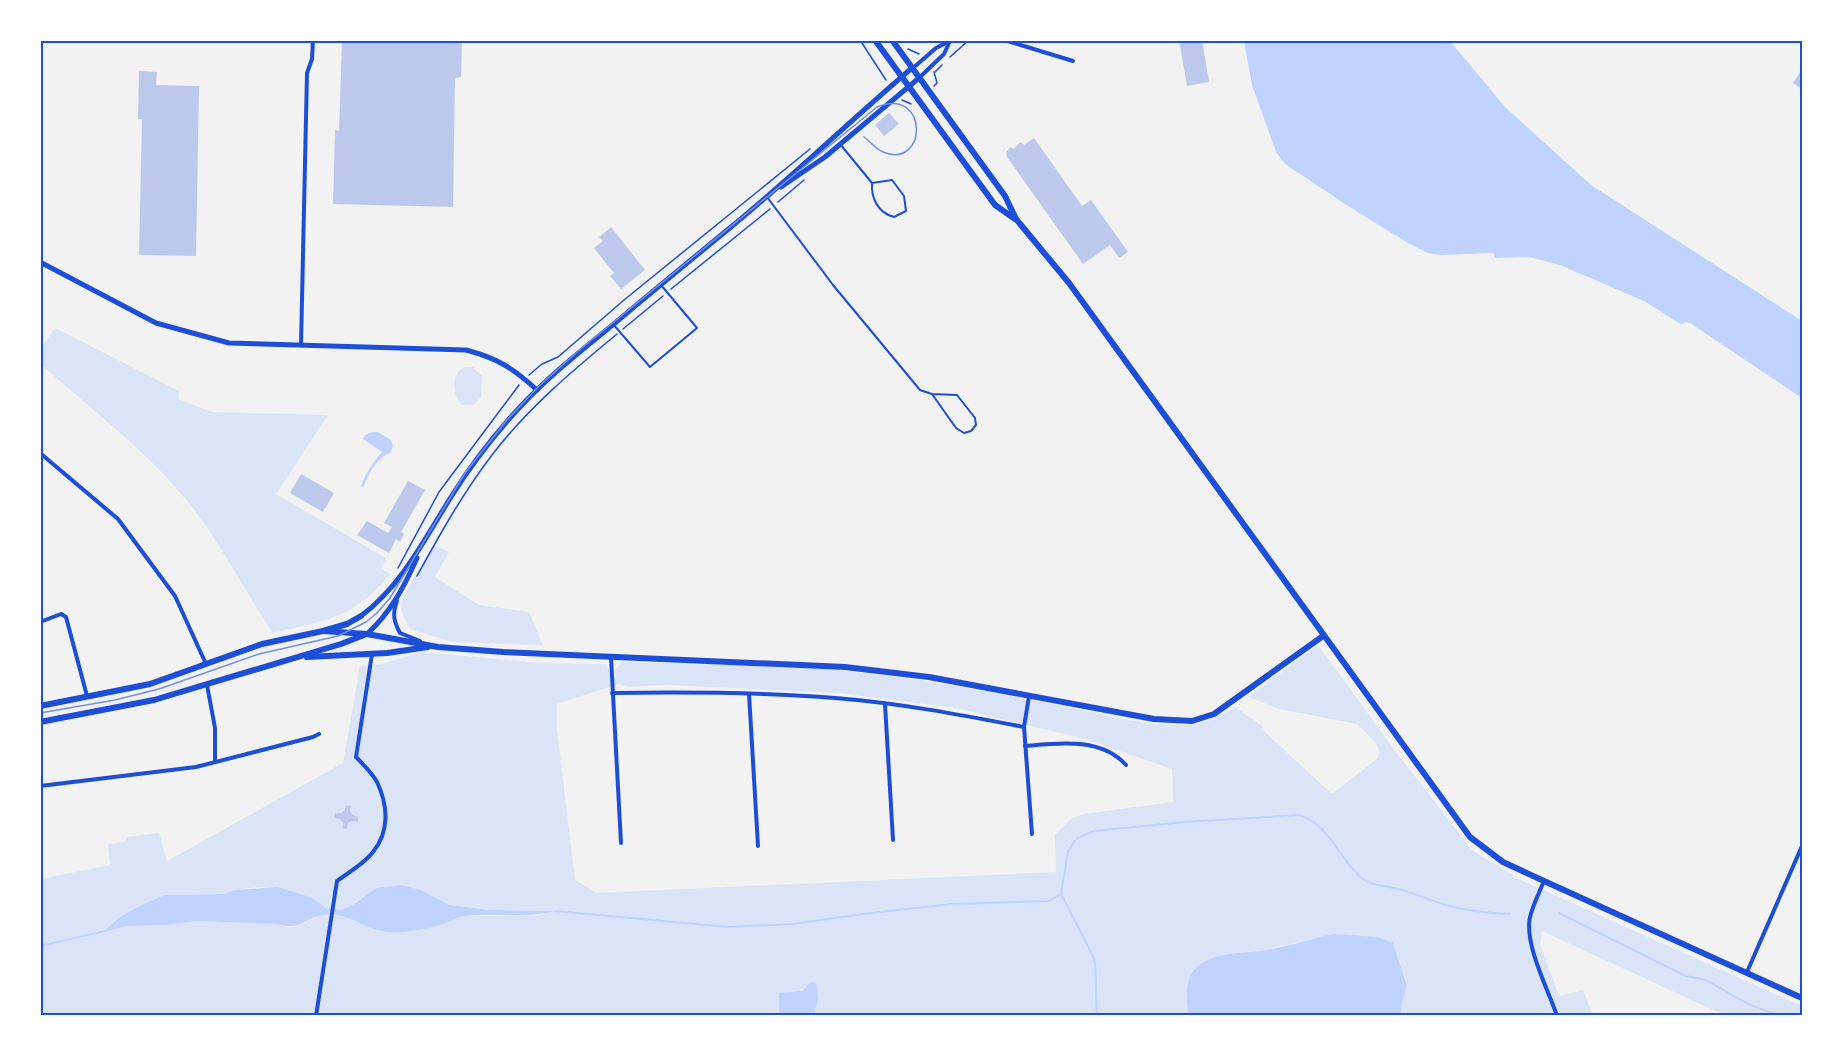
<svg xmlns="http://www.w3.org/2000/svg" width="1843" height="1056" viewBox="0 0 1843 1056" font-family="'Open Sans',sans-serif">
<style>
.green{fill:#dbe4f7;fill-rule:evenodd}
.water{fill:#bfd3fe}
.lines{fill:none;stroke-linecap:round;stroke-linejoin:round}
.stream{stroke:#bfd3fe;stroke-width:2}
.building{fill:#bdc9ec}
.path{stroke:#1d4ed8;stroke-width:1.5}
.service{stroke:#1d4ed8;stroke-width:2}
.minor{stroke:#1d4ed8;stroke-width:4}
.tertiary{stroke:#1d4ed8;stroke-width:5}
.secondary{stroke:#1d4ed8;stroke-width:6}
.tram{stroke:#7290e2;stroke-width:1.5}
.neatline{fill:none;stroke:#1d4ed8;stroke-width:2}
</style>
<rect width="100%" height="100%" fill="#f2f2f2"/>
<g class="green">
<path d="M 55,328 L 179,391 L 178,399 L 212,412 L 328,415 L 276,494 L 386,558 L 381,569 L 390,574 C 354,619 326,620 273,633 C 244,590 221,543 188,502 C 146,450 90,409 41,364 L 41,348 Z"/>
<path d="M 465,367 L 473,367 L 482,376 L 481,397 L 474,405 L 462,405 C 452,395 450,374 465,367 Z"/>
<path d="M 434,545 L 449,552 L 435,577 L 479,605 L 529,612 L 543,645 L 452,642 L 410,629 C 407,623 401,614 401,606 C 402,594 427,558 434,545 Z"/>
<path d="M 1318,645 L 1393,748 L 1472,850 L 1519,879 L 1802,1006 L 1802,1015 L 1724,1015 L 1542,931 L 1540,944 L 1559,996 L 1583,990 L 1593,1015 L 1401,1015 L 1402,1003 L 1408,985 L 1393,943 L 1333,934 L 1265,950 L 1235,953 L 1187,986 L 1188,1015 L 41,1016 L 41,879 L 110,865 L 108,844 L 125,842 L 127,837 L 159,833 L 167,861 L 343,763 L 360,666 L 378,665 L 422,652 L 539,663 L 605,664 L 616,678 L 615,669 L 622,662 C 711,665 801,664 889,676 C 952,684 1015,697 1077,709 C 1114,717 1151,727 1189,725 C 1207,724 1220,715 1235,707 L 1262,726 L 1265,732 L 1332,794 L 1378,758 L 1379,750 L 1375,742 L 1357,724 L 1279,709 L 1248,697 ZM 619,684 L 628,687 L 666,685 L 838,693 L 956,708 L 1081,738 L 1172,769 L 1173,802 L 1084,814 L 1072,818 L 1055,835 L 1056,872 L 597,893 L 575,880 L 557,729 L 557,704 ZM 346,805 L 351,806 C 350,813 352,815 358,817 L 357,821 L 352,821 L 348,823 L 347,829 L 342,828 L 343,823 L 340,819 L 335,818 L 335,813 L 341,813 L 345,810 ZM 261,887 L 278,887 L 313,898 L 326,908 L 342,910 L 349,907 L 359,899 L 421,890 L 449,905 L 491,910 L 553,911 L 536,916 L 463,916 L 443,924 L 416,930 L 388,932 L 339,916 L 323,915 L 299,926 L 288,927 L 276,924 L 197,921 L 166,925 L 127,926 L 105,931 L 165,895 L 223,894 L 234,890 Z"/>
</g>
<g class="water">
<polygon points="1244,41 1450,41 1505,107 1591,185 1802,321 1802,398 1690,323 1685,322 1682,325 1644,301 1560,265 1529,257 1495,258 1493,253 1441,255 1428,253 1408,243 1348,206 1285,164 1276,152 1252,85"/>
<path d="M 372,432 L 378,432 L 391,440 L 393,446 L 391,452 C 376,459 370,472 363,487 L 361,486 C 366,473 372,463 382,452 L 363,439 L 365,435 Z"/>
<path d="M 401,885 L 421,890 L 449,905 L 491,910 L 556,911 C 524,919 496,913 465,916 C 457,917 451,921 443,924 C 427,929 407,933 389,932 C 367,931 346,911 324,915 C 302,918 304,931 276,924 L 197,921 L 166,925 L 127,926 L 103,932 L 120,917 L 144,904 L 165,895 L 223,894 L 234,890 L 278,887 L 313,898 L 326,908 L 341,910 L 349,907 L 377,888 Z"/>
<path d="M 1333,934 L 1378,937 L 1393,943 L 1407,985 L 1402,1003 L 1401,1015 L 1188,1015 C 1187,1001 1184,982 1194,970 C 1211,951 1242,954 1265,950 C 1287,947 1310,939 1333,934 Z"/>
<polygon points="814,982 817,985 818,1000 814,1015 779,1015 779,993 803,991 809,983"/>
</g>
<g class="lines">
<g class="stream">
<polyline points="1061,894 1090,950 1095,962 1097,1016"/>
<path d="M 555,911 L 728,927 L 792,924 L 871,913 L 952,904 L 1049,901 L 1061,894 L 1068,851 L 1077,838 L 1094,831 L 1185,822 L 1299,815 C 1329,823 1340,862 1363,879 C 1372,886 1383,885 1394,888 C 1412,892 1429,900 1446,905 C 1467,911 1488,913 1510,914"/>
<polyline points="1559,913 1686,976 1706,980 1748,1004 1780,1016"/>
<polyline points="40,946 105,931"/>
</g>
</g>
<g class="building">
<polygon points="342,40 462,40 461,77 455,78 453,207 333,204 335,130 339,131"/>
<polygon points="1179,40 1202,40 1209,82 1187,86"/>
<polygon points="1802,69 1802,89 1793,83"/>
<polygon points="139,71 157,72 156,85 199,86 196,256 139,255 142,119 138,119"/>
<polygon points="889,113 899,124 884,136 875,125"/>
<polygon points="1034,138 1082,206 1091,200 1128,252 1119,258 1110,245 1083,264 1007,157 1006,153 1010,147 1014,149 1020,142 1024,145"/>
<polygon points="611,227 645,270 621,289 610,276 614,273 594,248 603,241 599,237"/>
<polygon points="301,474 334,493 323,512 290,493"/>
<polygon points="408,481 425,490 401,532 404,534 400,542 396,539 389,553 357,535 367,521 388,533 392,527 384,523"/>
<polygon points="346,805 351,806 350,811 353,815 358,817 358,822 352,821 348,823 347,829 342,828 343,823 340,819 334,818 335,813 341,813 345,810"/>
</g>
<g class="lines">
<g class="path">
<polyline points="860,40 886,80"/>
<polyline points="908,49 919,54"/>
<polyline points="950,57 969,40"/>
<polyline points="935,72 942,65"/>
<polyline points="934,86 937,83 934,72"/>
<polyline points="902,100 911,104"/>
<polyline points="778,202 804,180"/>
<polyline points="671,289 770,209"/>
<polyline points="623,329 663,296"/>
<polyline points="529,375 542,364 558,357 624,300 810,149"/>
<polyline points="398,568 439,492 519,385"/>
<path d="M 417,576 C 440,534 463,493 492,455 C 527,409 572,371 617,334"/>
</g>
<g class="service">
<path d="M 840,144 L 872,183 C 871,198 878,213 894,217 L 906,211 L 904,196 L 892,180 L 872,183"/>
<polyline points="767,197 833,285 920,390 932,394 957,395 975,418 976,425 971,431 964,433 956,428 932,394"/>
<polyline points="613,324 650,367 697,328 661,285"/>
</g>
<g class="minor">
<polyline points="1004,40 1073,61"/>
<polyline points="913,68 936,48 950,41"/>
<polyline points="919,78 944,54 950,41"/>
<polyline points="301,345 307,73 312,59 313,40"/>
<polyline points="40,453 118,519 175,596 206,664"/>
<path d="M 397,601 C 392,614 394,622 400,633 L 420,641"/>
<polyline points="40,622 61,614 66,617 87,696"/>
<polyline points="611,657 621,843"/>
<polyline points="207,685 215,728 215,761"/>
<path d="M 612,693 C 686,692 761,692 835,698 C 899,703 962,715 1024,727"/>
<polyline points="749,694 758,846"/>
<polyline points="1029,696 1024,727 1032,834"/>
<polyline points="885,704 893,840"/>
<path d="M 1025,746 C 1059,743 1101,737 1126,765"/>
<polyline points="40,786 196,767 313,737 319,734"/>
<path d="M 1544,881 C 1539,893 1533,905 1530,917 C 1524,944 1548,989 1557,1016"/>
<polyline points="1747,972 1802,846"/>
<path d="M 316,1016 L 337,881 C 349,872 364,864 373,852 C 390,831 388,805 377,782 C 372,773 363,764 356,757 L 372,654"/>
</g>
<g class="tertiary">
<polyline points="781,187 825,157 919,78"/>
<path d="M 40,262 L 156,323 L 229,343 L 466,350 C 497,358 513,368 537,390"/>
<path d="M 361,616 C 402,585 424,540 451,497 C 471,465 494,435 520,407 C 549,376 582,350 615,323 C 653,291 692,259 731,227 C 793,176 851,120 912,68"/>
<path d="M 367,634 C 391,612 404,587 417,558"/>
</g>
<g class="secondary">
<polyline points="875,40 995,205 1015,219"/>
<polyline points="892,40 1005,196 1016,219 1069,283 1470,837 1503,862 1544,881 1802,998"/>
<polyline points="323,631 367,634 438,647 503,652 845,667 929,677 1154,719 1192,721 1214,714 1323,636"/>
<polyline points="307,657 387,653 428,647"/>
<polyline points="40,706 150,684 262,644 323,631 347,624 361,616"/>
<polyline points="40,722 154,700 341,644 364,635"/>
</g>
<path class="tram" d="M 40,713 L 115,700 L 159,689 L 259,654 L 338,636 L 366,622 L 376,614 L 390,598 L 465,473 L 507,420 L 537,388 L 577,352 L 877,107 C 929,86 928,170 883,152 C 875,149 871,142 864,137"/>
</g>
<rect width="1843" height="1056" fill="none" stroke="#ffffff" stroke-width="84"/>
<rect x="42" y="42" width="1759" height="972" class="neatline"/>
</svg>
